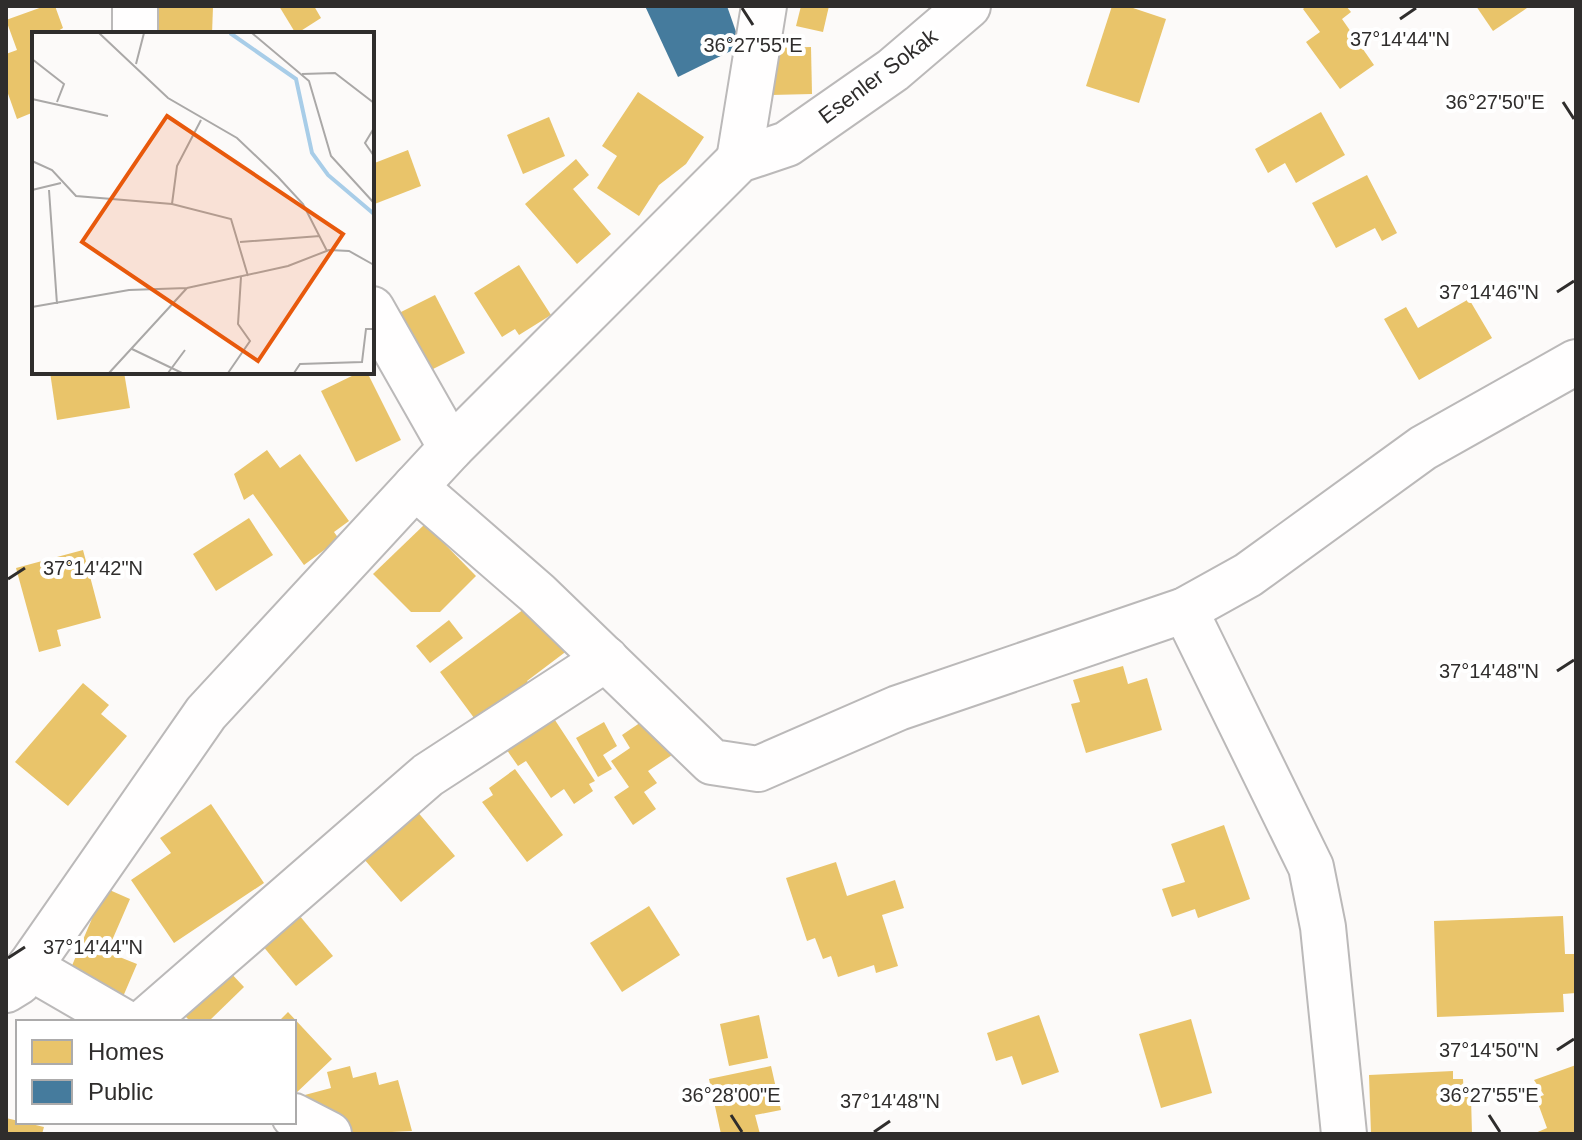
<svg xmlns="http://www.w3.org/2000/svg" width="1582" height="1140" viewBox="0 0 1582 1140" font-family="Helvetica,sans-serif">
<style>
.homes{fill:#e9c46a}
.public{fill:#457b9d}
.lines{fill:none;stroke-linecap:round;stroke-linejoin:round}
.minor-casing{stroke:#bbb9b9;stroke-width:48}
.minor{stroke:#fffefe;stroke-width:44}
.ticks{fill:none;stroke:#2f2d2c;stroke-width:3}
.labels{text-anchor:middle;dominant-baseline:central;stroke-width:8;stroke-linejoin:round;paint-order:stroke}
.street-label{font-size:22px;fill:#2f2d2c;stroke:#fff}
.inset-river{fill:none;stroke:#a8cde8;stroke-width:4}
.inset-road{fill:none;stroke:#aaa8a7;stroke-width:2}
.view{fill:#e8590c;fill-opacity:0.15;stroke:#e8590c;stroke-width:4}
.inset-edge{fill:none;stroke:#2f2d2c;stroke-width:4}
.ticks-label{font-size:20px;text-anchor:middle;fill:#2f2d2c;stroke:#fff;stroke-width:8;stroke-linejoin:round;paint-order:stroke}
</style>
<rect width="100%" height="100%" fill="#fcfaf9"/>
<g class="homes">
<polygon points="45,6 55,6 63,28 53,34 34,34 34,112 17,119 6,88 6,54 17,50 6,20"/>
<polygon points="155,6 213,7 212,34 154,34"/>
<polygon points="279,6 314,6 321,18 296,34"/>
<polygon points="801,6 829,6 823,32 796,26"/>
<polygon points="1112,6 1127,6 1166,19 1139,103 1086,86"/>
<polygon points="1306,6 1346,6 1351,12 1342,19 1374,65 1340,89 1306,42 1320,32 1303,9"/>
<polygon points="1476,6 1530,6 1493,31"/>
<polygon points="811,47 812,94 771,95 770,48"/>
<polygon points="638,92 704,137 686,164 659,185 639,216 597,188 617,156 602,146"/>
<polygon points="1321,112 1345,155 1296,183 1285,163 1268,173 1255,149"/>
<polygon points="549,117 565,156 523,174 507,135"/>
<polygon points="408,150 421,186 372,205 372,164"/>
<polygon points="576,159 589,175 573,189 611,234 577,264 525,204"/>
<polygon points="1367,175 1397,233 1382,241 1375,228 1336,248 1312,203"/>
<polygon points="519,265 551,315 519,335 515,329 502,337 474,293"/>
<polygon points="435,295 465,353 427,372 391,317"/>
<polygon points="1469,299 1492,338 1419,380 1384,319 1406,307 1418,328"/>
<polygon points="50,372 124,372 130,408 57,420"/>
<polygon points="360,372 367,372 401,440 356,462 321,391"/>
<polygon points="267,450 280,468 300,454 349,521 334,532 339,539 304,565 253,494 244,500 234,474"/>
<polygon points="249,518 273,555 216,591 193,554"/>
<polygon points="425,524 476,576 440,612 411,612 373,574"/>
<polygon points="83,550 101,618 57,630 61,646 39,652 16,568"/>
<polygon points="532,603 568,650 527,681 534,691 483,730 440,672"/>
<polygon points="449,620 463,638 430,663 416,646"/>
<polygon points="1123,666 1128,684 1147,678 1162,730 1086,753 1071,704 1080,702 1073,680"/>
<polygon points="83,683 109,705 101,714 127,736 68,806 15,762"/>
<polygon points="551,714 595,781 589,784 593,791 574,804 564,789 551,798 526,761 518,766 504,746"/>
<polygon points="653,714 678,751 648,771 657,783 644,792 656,809 633,825 614,797 629,787 611,761 630,748 622,735"/>
<polygon points="604,722 617,746 603,755 612,769 598,777 576,738"/>
<polygon points="515,769 563,835 527,862 482,802 493,795 489,788"/>
<polygon points="211,804 264,883 174,943 131,880 171,853 160,838"/>
<polygon points="416,810 455,856 401,902 364,859 374,851 371,848"/>
<polygon points="1224,825 1250,899 1198,918 1195,909 1172,917 1162,889 1185,882 1171,844"/>
<polygon points="836,862 847,896 895,880 904,908 882,915 898,966 876,973 874,965 838,977 831,956 823,959 815,938 807,941 786,878"/>
<polygon points="105,888 130,899 107,952 137,964 119,1006 65,982"/>
<polygon points="649,906 680,955 622,992 590,943"/>
<polygon points="299,915 333,956 296,986 262,945"/>
<polygon points="1563,916 1565,954 1574,954 1576,993 1563,994 1564,1012 1437,1017 1434,921"/>
<polygon points="227,969 244,987 208,1022 191,1022 182,1013"/>
<polygon points="288,1012 332,1059 294,1095 294,1022 278,1022"/>
<polygon points="759,1015 768,1058 729,1066 720,1024"/>
<polygon points="1039,1015 1059,1072 1022,1085 1012,1056 996,1061 987,1033"/>
<polygon points="1191,1019 1212,1093 1161,1108 1139,1034"/>
<polygon points="1576,1065 1576,1134 1533,1134 1547,1128 1536,1098 1544,1095 1534,1080"/>
<polygon points="350,1066 353,1078 376,1072 379,1085 398,1080 412,1131 351,1134 343,1122 328,1126 322,1105 305,1110 301,1096 331,1088 327,1072"/>
<polygon points="771,1066 781,1110 755,1115 760,1134 721,1134 709,1079"/>
<polygon points="1453,1071 1453,1079 1463,1079 1464,1097 1471,1097 1472,1134 1371,1134 1369,1075"/>
<polygon points="6,1118 44,1127 42,1134 6,1134"/>
</g>
<polygon class="public" points="645,6 727,6 741,46 678,77"/>
<g class="lines">
<defs>
<g id="minor">
<polyline points="135,6 135,34"/>
<polyline points="739,160 764,6"/>
<polyline points="372,309 451,448"/>
<polyline points="415,487 537,593 712,762 758,769 898,708 1185,610 1248,575 1423,448 1576,362"/>
<polyline points="1185,610 1311,867 1323,927 1344,1134"/>
<polyline points="29,967 124,1022"/>
<polyline points="6,990 19,982 206,713 451,448 739,160 787,144 893,70 968,6"/>
<polyline points="144,1022 428,775 606,659"/>
<polyline points="294,1116 329,1134"/>
</g>
</defs>
<use href="#minor" class="minor-casing"/>
<use href="#minor" class="minor"/>
</g>
<path class="ticks" d="M 742,8 L 753,25M 1400,19 L 1416,8M 1563,102 L 1574,119M 1557,292 L 1574,281M 8,579 L 25,568M 1557,671 L 1574,660M 8,958 L 25,947M 1557,1050 L 1574,1039M 731,1115 L 742,1132M 1489,1115 L 1500,1132M 874,1132 L 890,1121"/>
<g class="labels">
<g class="street-label">
<text transform="translate(878 76) rotate(-37)">Esenler Sokak</text>
</g>
</g>
<g transform="translate(32 32)">
<rect width="342" height="342" fill="#fcfaf9"/>
<path class="inset-river" d="M 198,1 L 264,47 L 280,121 L 296,143 L 342,182"/>
<path class="inset-road" d="M 67,1 L 136,66 L 205,106 L 246,145 L 271,172 L 295,219M 220,1 L 277,49 L 299,124 L 342,171M 0,27 L 32,52 L 25,70M 104,32 L 112,1M 270,42 L 303,41 L 342,71M 0,67 L 76,84M 342,96 L 333,111 L 342,124M 0,129 L 20,138 L 44,164 L 140,172 L 199,187 L 216,244M 0,158 L 29,151M 17,158 L 25,272M 140,172 L 145,134 L 169,88M 208,210 L 288,204M 0,275 L 97,258 L 155,256 L 256,234 L 297,218 L 317,219 L 342,233M 100,317 L 150,341M 77,341 L 155,256M 136,341 L 153,318M 196,341 L 218,309 L 206,292 L 209,245M 262,341 L 268,332 L 330,330 L 334,297 L 342,297"/>
<path class="view" d="M 135,84 L 311,202 L 226,329 L 50,210 Z"/>
<rect width="342" height="342" class="inset-edge"/>
</g>
<g class="ticks-label">
<text x="1400" y="46">37°14'44"N</text>
<text x="753" y="52">36°27'55"E</text>
<text x="1495" y="109">36°27'50"E</text>
<text x="1489" y="299">37°14'46"N</text>
<text x="93" y="575">37°14'42"N</text>
<text x="1489" y="678">37°14'48"N</text>
<text x="93" y="954">37°14'44"N</text>
<text x="1489" y="1057">37°14'50"N</text>
<text x="731" y="1102">36°28'00"E</text>
<text x="1489" y="1102">36°27'55"E</text>
<text x="890" y="1108">37°14'48"N</text>
</g>
<rect width="1582" height="1140" fill="none" stroke="#2f2d2c" stroke-width="16"/>
<rect x="16" y="1020" width="280" height="104" fill="#ffffff" stroke="#acabab" stroke-width="2"/>
<rect x="32" y="1040" width="40" height="24" fill="#e9c46a" stroke="#acabab" stroke-width="2"/>
<text x="88" y="1060" font-size="24" fill="#2f2d2c">Homes</text>
<rect x="32" y="1080" width="40" height="24" fill="#457b9d" stroke="#acabab" stroke-width="2"/>
<text x="88" y="1100" font-size="24" fill="#2f2d2c">Public</text>
</svg>
